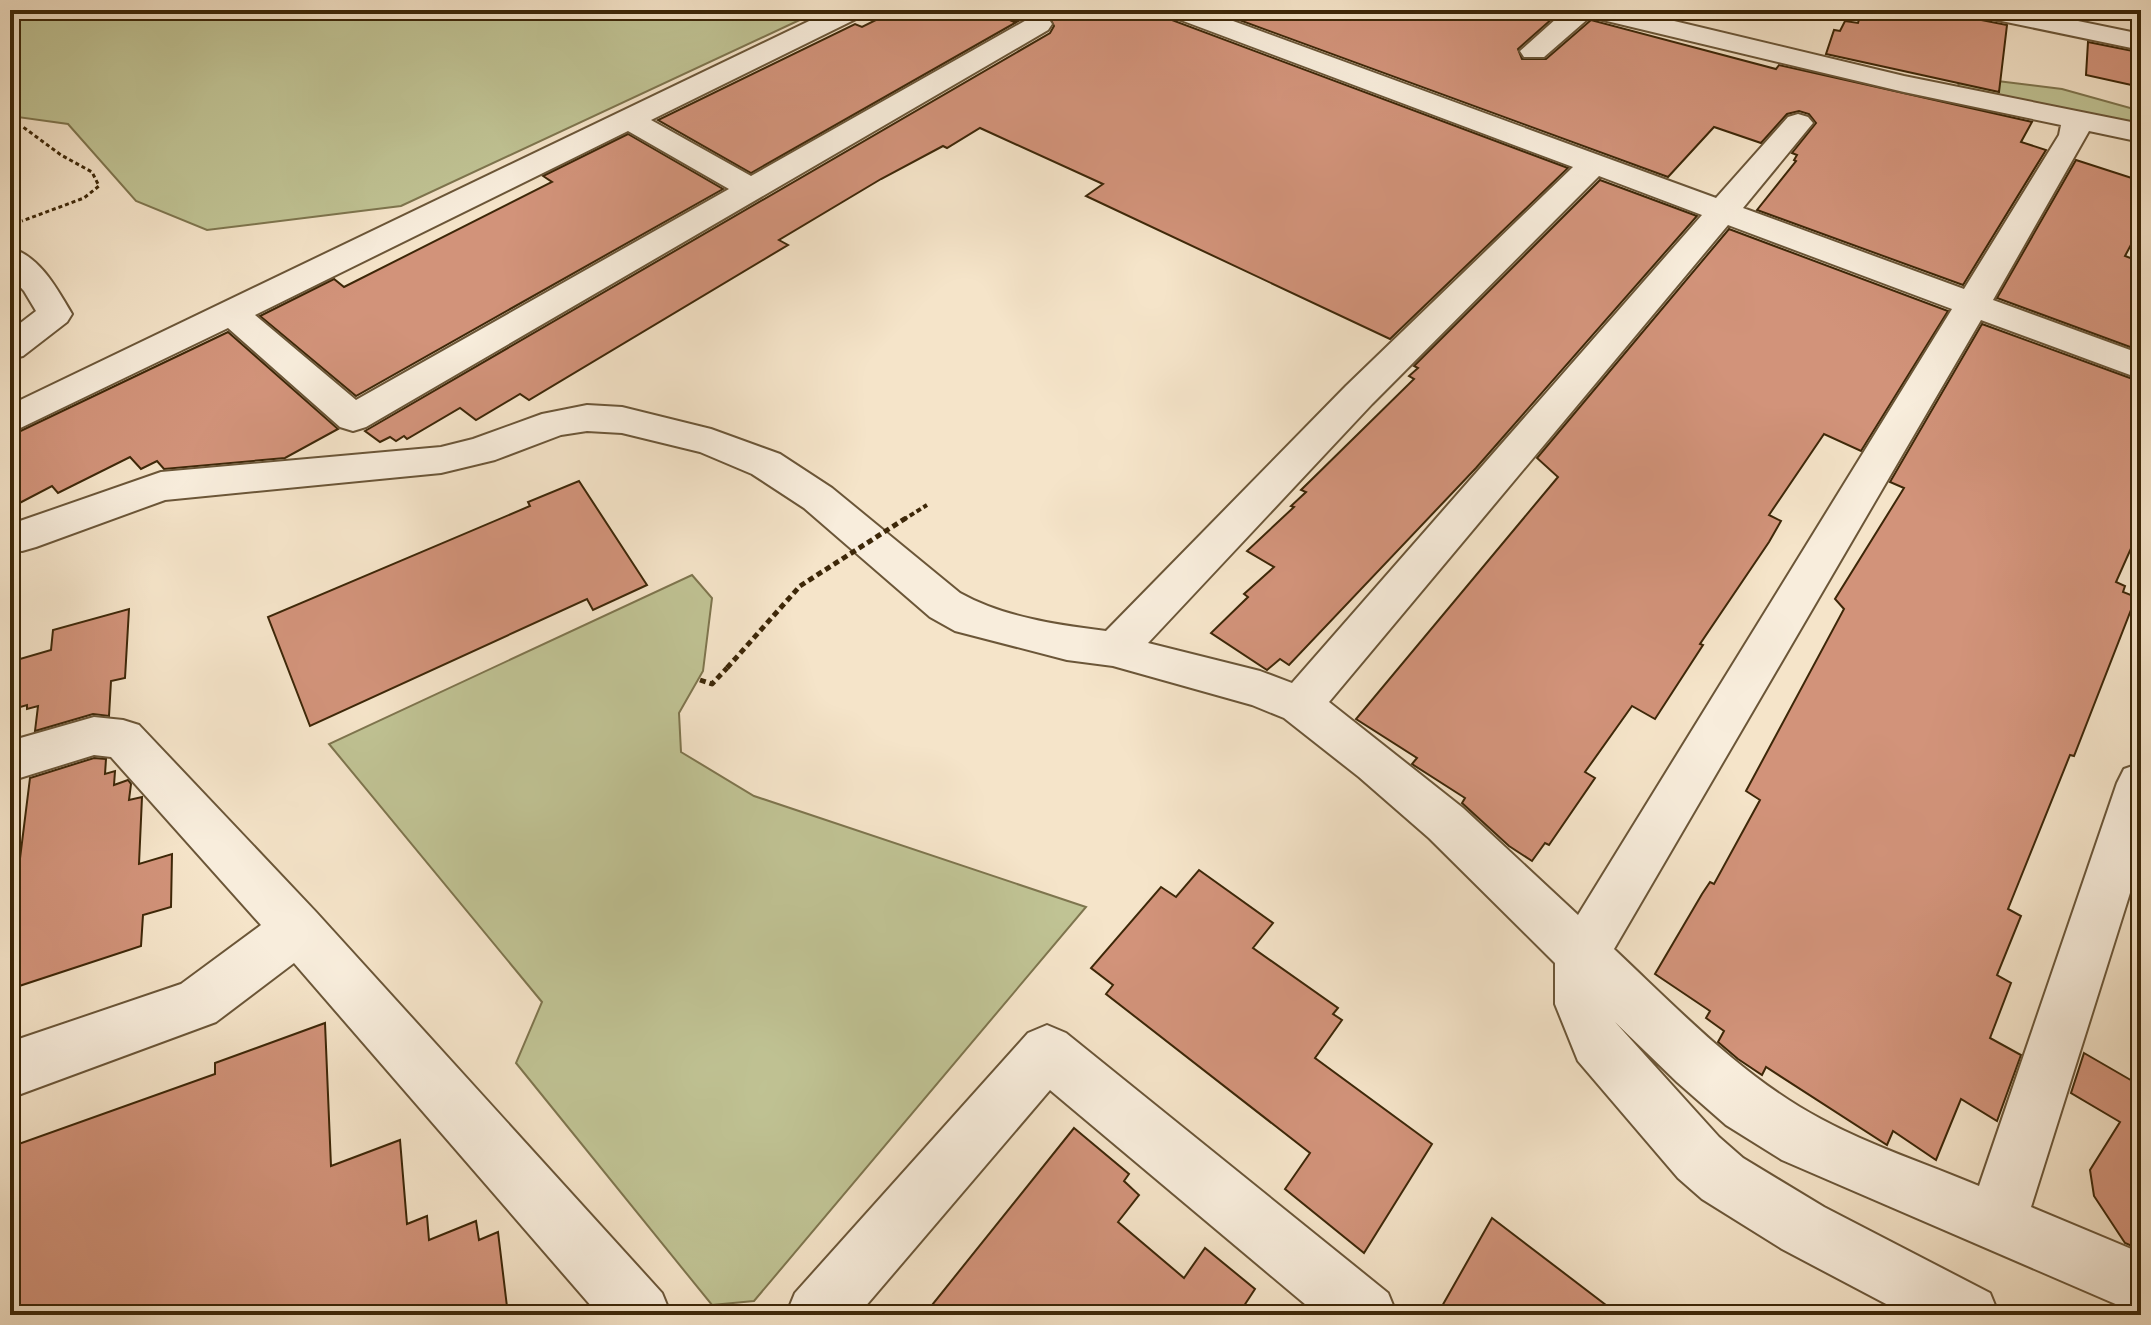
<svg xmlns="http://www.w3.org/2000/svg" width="2151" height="1325" viewBox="0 0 2151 1325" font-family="Alegreya,serif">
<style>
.green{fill:#c0c394;stroke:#7e754e;stroke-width:2}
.building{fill:#d2937a;stroke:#3d2708;stroke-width:2}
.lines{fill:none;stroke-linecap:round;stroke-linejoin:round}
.minor-casing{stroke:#6b5638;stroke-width:4}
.path-far1{stroke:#3d2708;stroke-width:3;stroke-dasharray:4 3;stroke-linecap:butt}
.path{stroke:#3d2708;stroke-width:5;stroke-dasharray:6 4;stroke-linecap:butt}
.minor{fill:#f8eddc;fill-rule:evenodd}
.path-bridge-far1{stroke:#3d2708;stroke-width:4;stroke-dasharray:5 3;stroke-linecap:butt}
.path-bridge{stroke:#3d2708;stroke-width:5;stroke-dasharray:6 4;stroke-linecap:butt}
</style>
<rect width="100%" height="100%" fill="#f5e4c9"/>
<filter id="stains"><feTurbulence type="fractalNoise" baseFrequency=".0025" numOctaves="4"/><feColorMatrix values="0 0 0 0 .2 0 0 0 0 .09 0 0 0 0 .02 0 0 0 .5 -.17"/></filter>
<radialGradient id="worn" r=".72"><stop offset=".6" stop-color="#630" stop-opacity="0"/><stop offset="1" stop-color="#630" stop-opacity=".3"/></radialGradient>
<g class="green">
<polygon points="10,10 821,10 401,206 207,230 136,201 68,124 10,116"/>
<polygon points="1981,79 2062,89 2141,111 2141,129 1957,87 1960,82"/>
<polygon points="692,575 712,598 703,671 679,713 681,752 754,796 1086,907 754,1301 712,1305 516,1063 542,1002 329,744"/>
</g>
<g class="building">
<polygon points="896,10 986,10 1014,22 1037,10 1163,10 1169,19 1568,168 1390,339 1086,196 1103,184 980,128 947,148 943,146 881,179 779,240 788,245 529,400 520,394 476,420 460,408 407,439 404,436 396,441 390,437 380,442 365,431 1050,33 1054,26 1048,15 1029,15 751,173 658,120 855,24 862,27"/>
<polygon points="1212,10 1562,10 1518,49 1522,59 1546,59 1591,20 1776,69 1779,65 2028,121 2032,122 2021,142 2046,150 1963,285 1757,210 1796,161 1794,160 1797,155 1792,153 1816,123 1809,114 1799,111 1787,114 1761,143 1714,127 1668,177"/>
<polygon points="1862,10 1930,10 2007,25 1999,92 1826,54 1834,30 1840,31 1845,21 1858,23"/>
<polygon points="2088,42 2138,52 2136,86 2086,75"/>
<polygon points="628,134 723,189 356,396 260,316 334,279 344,287 552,182 543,176"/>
<polygon points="2076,160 2141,181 2141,226 2125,256 2141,262 2141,351 1997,298"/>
<polygon points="1600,180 1697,216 1476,468 1289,665 1280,659 1267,670 1211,633 1248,597 1244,594 1274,567 1247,551 1294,507 1291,506 1306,492 1301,490 1414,379 1409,376 1418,368 1414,366"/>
<polygon points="1729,229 1948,311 1861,451 1824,434 1769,515 1781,521 1769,542 1700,644 1703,645 1655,719 1632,706 1585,772 1595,778 1549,845 1545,843 1532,861 1509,846 1462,803 1465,798 1412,764 1417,758 1356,719 1558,477 1537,458"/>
<polygon points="1982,324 2141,382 2141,526 2116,582 2125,586 2123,592 2136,597 2074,756 2070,755 2008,909 2021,916 1997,975 2011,983 1990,1038 2021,1055 1997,1121 1961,1099 1936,1160 1893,1131 1887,1145 1766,1067 1762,1075 1738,1059 1718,1042 1724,1031 1706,1018 1710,1011 1655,974 1702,894 1710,882 1714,884 1760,800 1746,791 1844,609 1835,599 1904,488 1890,482"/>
<polygon points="228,332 338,429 285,458 164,469 157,461 141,469 130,457 58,493 52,486 10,508 10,436"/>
<polygon points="579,481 647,585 593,610 587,599 310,726 268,617 530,506 528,502"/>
<polygon points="129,609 125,678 111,681 109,716 93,714 35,731 38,706 27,709 27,705 10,710 13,661 51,650 53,630"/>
<polygon points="94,758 106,759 105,774 115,771 114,785 128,780 131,784 129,800 142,797 139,864 172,854 171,907 143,915 141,946 10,989 10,939 30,778"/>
<polygon points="1199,870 1273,923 1253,948 1338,1008 1333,1014 1342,1020 1315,1058 1432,1144 1364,1253 1285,1189 1310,1153 1106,994 1113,985 1091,968 1161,887 1176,897"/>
<polygon points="325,1023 331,1166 400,1140 407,1224 427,1216 429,1240 476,1221 479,1240 498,1232 508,1315 10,1315 10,1157 13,1146 215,1074 215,1063"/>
<polygon points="2084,1053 2141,1086 2141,1250 2125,1243 2094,1196 2090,1170 2120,1122 2071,1093"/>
<polygon points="1074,1128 1129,1174 1124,1181 1139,1195 1118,1222 1184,1278 1205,1248 1255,1289 1238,1315 924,1315"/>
<polygon points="1492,1218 1619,1315 1437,1315"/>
</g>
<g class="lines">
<defs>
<g id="minor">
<path d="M 832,10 L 866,10 L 862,16 L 651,120 L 751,176 L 1030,18 L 1048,18 L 1052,24 L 1048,30 L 366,427 L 353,431 L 340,427 L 228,328 L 10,433 L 10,405 ZM 628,131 L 729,189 L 356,400 L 255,315 Z"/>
<path d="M 1166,10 L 1203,10 L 1716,198 L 1788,117 L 1798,114 L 1808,117 L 1813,123 L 1808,129 L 1743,208 L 1964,289 L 2059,135 L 2061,125 L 1904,92 L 1590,17 L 1544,57 L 1524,57 L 1520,51 L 1566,10 L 1628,10 L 1904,76 L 2141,124 L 2141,142 L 2089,131 L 1993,300 L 2141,354 L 2141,379 L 1981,320 L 1614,949 C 1679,1010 1742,1077 1821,1119 C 1871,1146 1927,1164 1979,1186 L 2117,783 L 2124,769 L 2141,763 L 2141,858 L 2031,1207 L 2141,1253 L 2141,1315 L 1782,1160 L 1726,1125 L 1677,1082 L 1615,1022 L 1719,1137 L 1743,1158 L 1824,1207 L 1990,1293 L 1999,1315 L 1907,1315 L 1782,1249 L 1702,1199 L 1678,1178 L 1578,1061 L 1555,1004 L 1555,963 L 1429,838 L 1359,777 L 1284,718 L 1252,705 L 1113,666 L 1067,660 L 955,631 L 930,617 L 804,508 L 752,474 L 700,452 L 622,433 L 587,431 L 561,435 L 495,460 L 441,473 L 165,500 L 36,547 L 22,551 L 10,550 L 10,520 L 20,521 L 161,472 L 441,447 L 473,439 L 542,414 L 587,405 L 622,407 L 711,429 L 780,454 L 832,488 L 960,593 C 1003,617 1057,625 1106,631 L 1346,386 L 1573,167 L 1170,16 ZM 1599,176 L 1702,215 L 1292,683 L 1260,671 L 1148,643 L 1372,404 ZM 1728,225 L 1952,309 L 1578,915 L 1463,808 L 1329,702 Z"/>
<polygon points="1823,10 1849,10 1844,18 1826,18"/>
<polygon points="1974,10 2025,10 2141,34 2141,50 1987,18 1978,16"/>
<path d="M 10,248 C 40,256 57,289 72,314 L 67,322 L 23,356 L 10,359 L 10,331 L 36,311 L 24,291 L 10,276 Z"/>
<polygon points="94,717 123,720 139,725 316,912 662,1293 671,1315 599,1315 294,963 216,1022 10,1098 10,1042 181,984 261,925 111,757 94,755 10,781 10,741"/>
<polygon points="1047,1025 1066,1033 1388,1293 1397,1315 1318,1315 1050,1090 858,1315 786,1315 795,1293 1028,1033"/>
</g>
</defs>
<use href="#minor" class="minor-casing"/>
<polyline class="path-far1" points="10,124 23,127 61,155 92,172 99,186 84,198 22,221"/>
<polyline class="path" points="727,668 800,586"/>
<use href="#minor" class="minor"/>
<polyline class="path-bridge-far1" points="903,520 927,505"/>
<g class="path-bridge">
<polyline points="800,586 906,518"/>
<polyline points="700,680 712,684 727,668"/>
</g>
</g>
<rect width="2151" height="1325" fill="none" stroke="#f5e4c9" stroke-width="40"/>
<rect x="12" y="12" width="2127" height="1301" fill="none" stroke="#3d2708" stroke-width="4"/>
<rect x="20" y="20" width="2111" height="1285" fill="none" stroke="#3d2708" stroke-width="2"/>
<rect width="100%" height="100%" filter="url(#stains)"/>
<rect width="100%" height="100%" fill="url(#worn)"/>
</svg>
